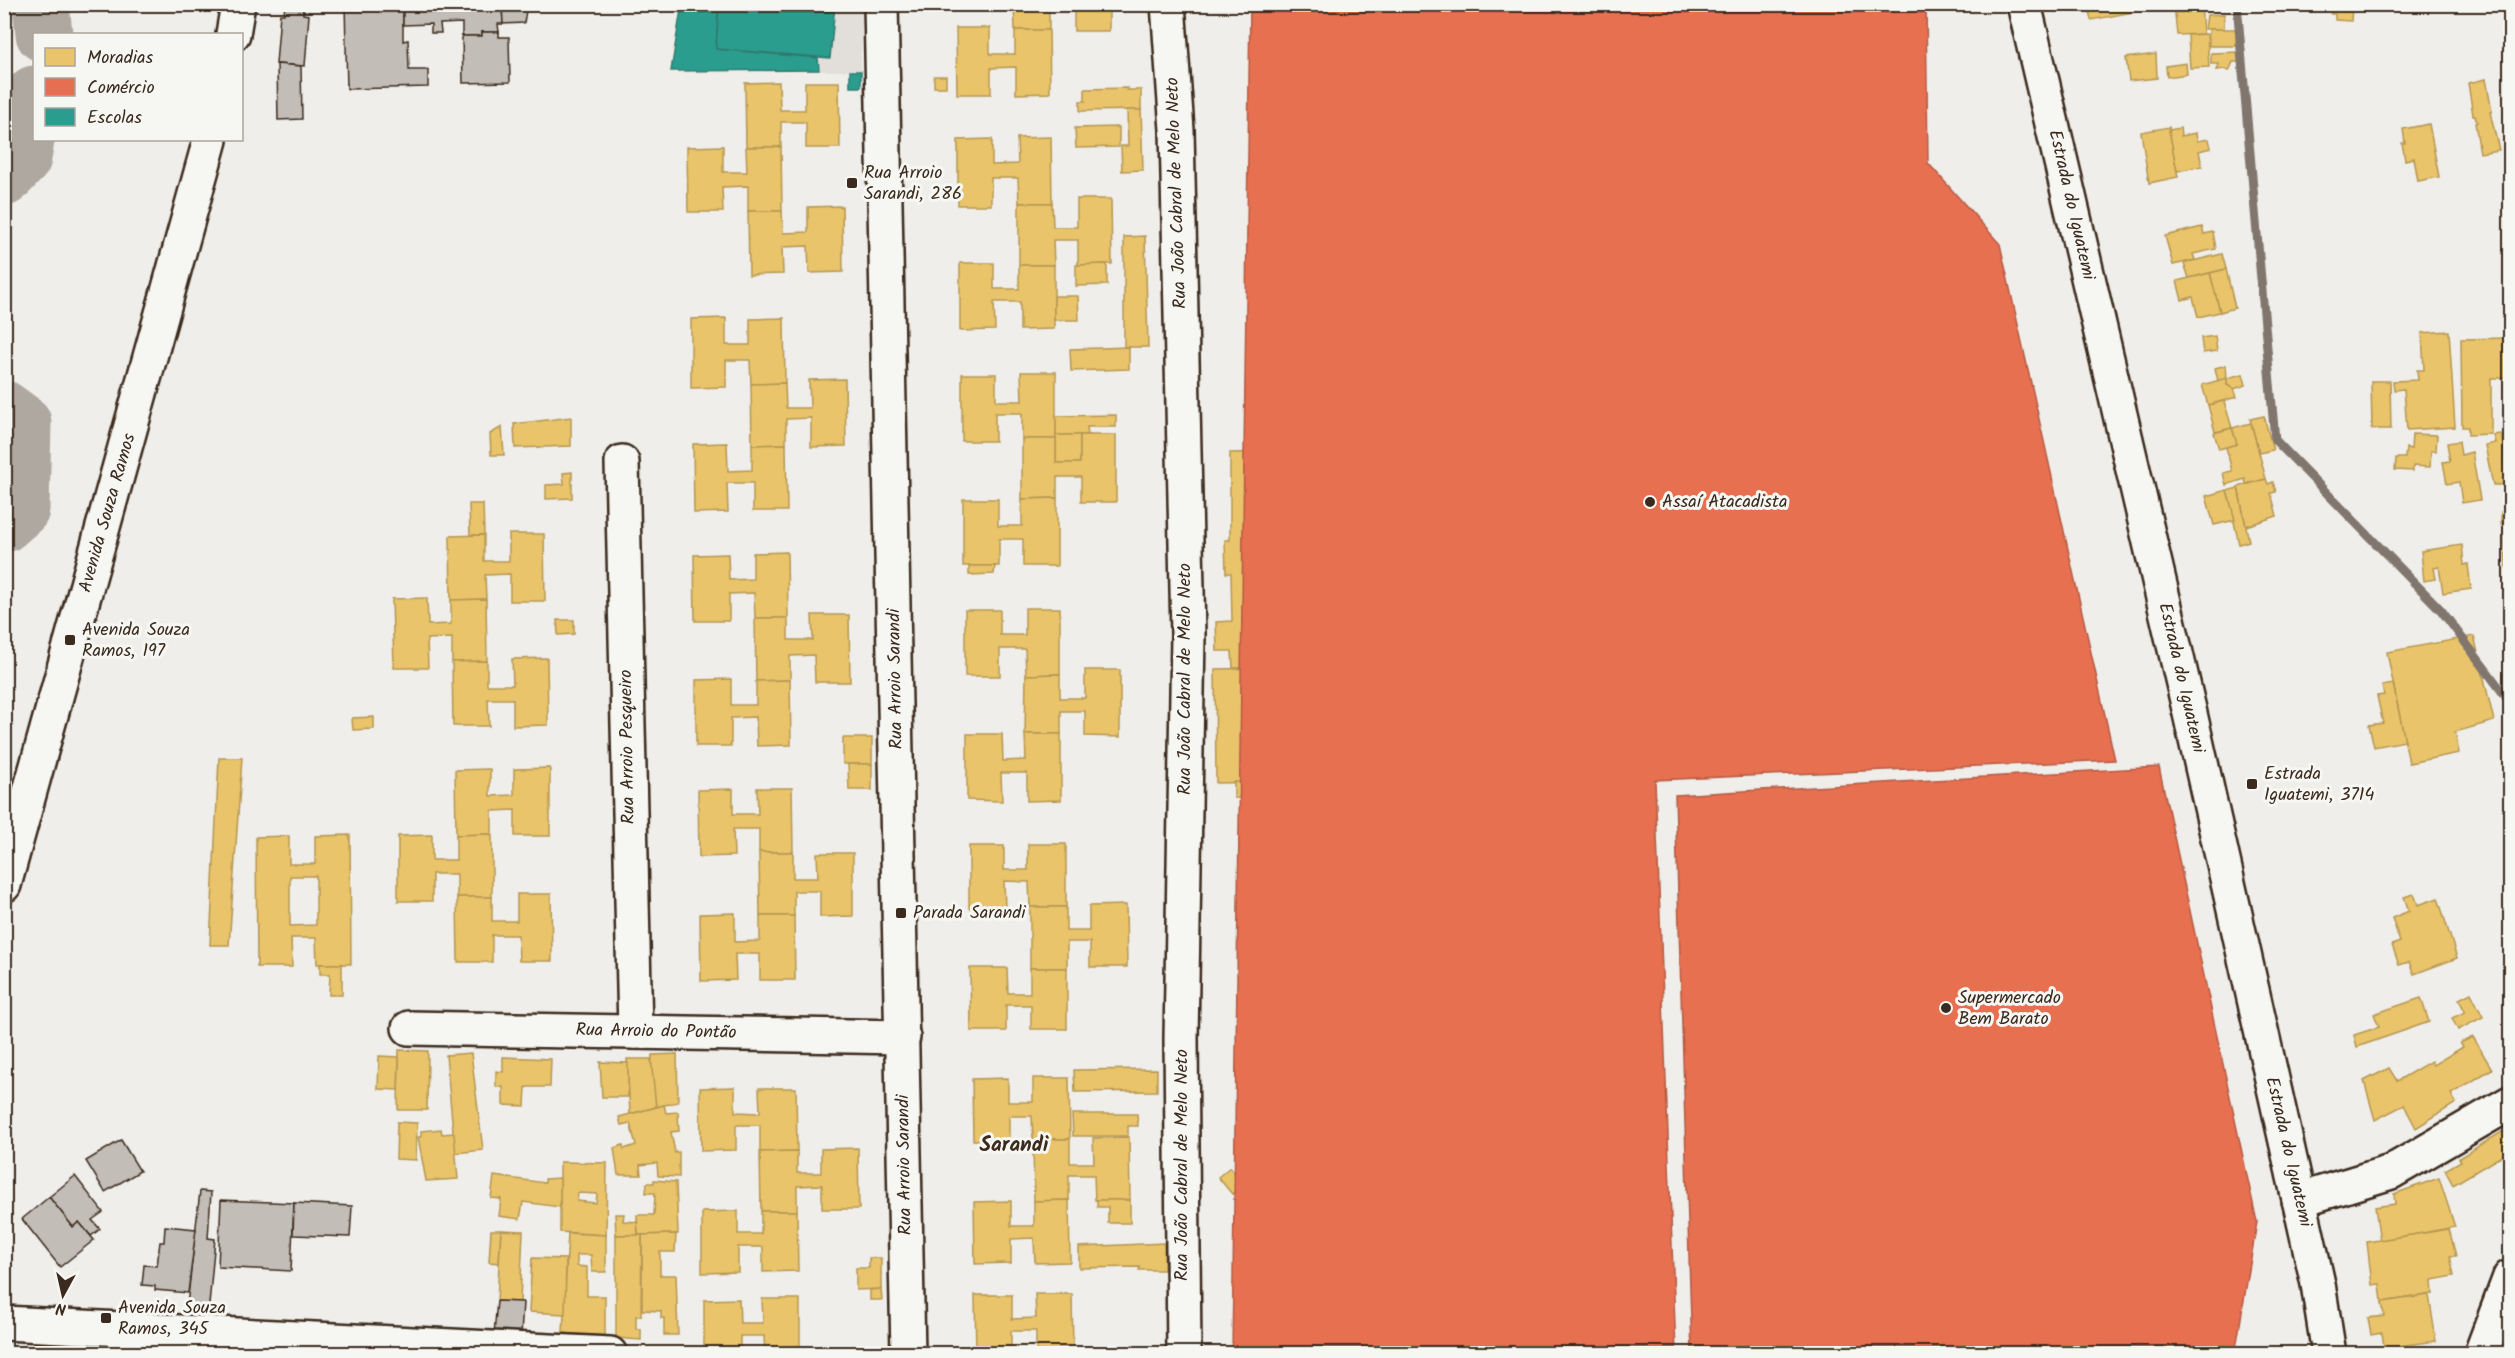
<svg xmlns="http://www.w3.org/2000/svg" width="2515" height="1358" viewBox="0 0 2515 1358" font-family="Kalam,sans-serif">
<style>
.built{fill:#e2dfdb}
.homes{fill:#e9c46a;stroke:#b59653;stroke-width:1.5;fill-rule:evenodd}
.shops{fill:#e76f51;stroke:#b35a42;stroke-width:1.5}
.schools{fill:#2a9d8f;stroke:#2f7a6d;stroke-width:1.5}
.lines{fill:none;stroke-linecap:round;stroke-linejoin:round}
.stream{stroke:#81766d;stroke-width:9}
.river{stroke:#afa8a1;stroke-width:57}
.building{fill:#c2bdb7;stroke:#3b2a1e;stroke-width:1.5}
.minor-casing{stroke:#3b2a1e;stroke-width:38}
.major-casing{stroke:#3b2a1e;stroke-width:38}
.minor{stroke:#f6f6f2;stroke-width:33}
.major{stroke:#f6f6f2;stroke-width:33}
.poi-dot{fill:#3b2a1e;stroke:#f6f6f2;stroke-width:2}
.labels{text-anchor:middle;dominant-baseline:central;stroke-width:6;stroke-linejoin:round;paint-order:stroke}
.poi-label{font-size:18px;fill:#3b2a1e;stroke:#f6f6f2;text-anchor:start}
.street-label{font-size:18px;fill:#3b2a1e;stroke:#f6f6f2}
.quarter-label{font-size:21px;font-weight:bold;fill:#3b2a1e;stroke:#f6f6f2}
</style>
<rect width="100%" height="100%" fill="#efeeea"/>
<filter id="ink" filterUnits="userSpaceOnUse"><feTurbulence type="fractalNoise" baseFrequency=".0167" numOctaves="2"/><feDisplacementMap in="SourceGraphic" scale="12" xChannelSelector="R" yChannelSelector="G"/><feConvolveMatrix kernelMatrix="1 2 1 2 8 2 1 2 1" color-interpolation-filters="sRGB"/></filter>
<g filter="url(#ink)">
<polygon class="built" points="682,5 862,5 861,71 671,71"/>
<g class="homes">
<polygon points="1014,4 1109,4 1109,31 1074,31 1074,5 1049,5 1049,30 1015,30"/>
<polygon points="2109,4 2143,4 2144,10 2091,20 2089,11 2110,7"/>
<polygon points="2174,4 2201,4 2203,34 2177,35"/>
<polygon points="2332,4 2352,6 2351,21 2335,20 2335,14 2331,14"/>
<polygon points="2224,14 2224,29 2205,29 2207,15"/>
<polygon points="956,28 990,28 990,54 1015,54 1015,30 1049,30 1050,93 1016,94 1016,67 991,68 991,94 957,94"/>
<rect x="2209" y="29" width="27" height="17"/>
<polygon points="2207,34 2209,67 2190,68 2188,35"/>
<polygon points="2241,52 2241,62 2233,62 2229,71 2224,69 2217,70 2219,64 2211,64 2211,53"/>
<polygon points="2156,54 2157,78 2129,81 2126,58"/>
<polygon points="2186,63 2187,74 2167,77 2166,66"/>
<polygon points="1648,71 1802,72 1813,569 1660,573 1660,604 1564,616 1567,975 1417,980 1415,913 1372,913 1370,832 1299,829 1294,619 1320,618 1317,134 1550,137 1646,135"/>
<rect x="934" y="76" width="12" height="11"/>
<polygon points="2486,79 2492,112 2490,112 2499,150 2480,153 2475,123 2477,122 2475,115 2473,115 2468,83"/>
<polygon points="779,82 780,110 805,110 805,82 839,82 840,148 806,148 806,122 781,122 781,147 746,147 745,83"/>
<polygon points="1128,88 1127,90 1141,90 1141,110 1080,111 1080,101 1085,101 1085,89"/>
<polygon points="1127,110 1141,110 1143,170 1122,171 1121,146 1128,146"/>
<polygon points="2429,124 2439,177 2418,181 2414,158 2405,160 2402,143 2405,143 2403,129"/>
<polygon points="1119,127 1119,147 1076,148 1075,128"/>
<polygon points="2169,127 2178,177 2149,183 2141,132"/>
<polygon points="2180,128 2181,136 2196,133 2197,141 2209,139 2211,148 2199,151 2202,166 2177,171 2169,130"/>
<polygon points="1051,137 1052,203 1019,203 1018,178 991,178 991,205 958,205 958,140 992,139 992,165 1018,164 1017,138"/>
<polygon points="723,146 723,172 747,172 746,147 781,147 782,211 748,211 748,186 722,187 723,212 688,212 687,147"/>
<polygon points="1077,199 1111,199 1112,264 1078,265 1078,240 1053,240 1054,265 1019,265 1019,203 1052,203 1053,227 1077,227"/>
<polygon points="842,206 843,272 809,273 808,246 782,247 783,274 749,275 748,211 782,211 783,233 808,232 808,207"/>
<polygon points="2202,227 2204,234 2213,232 2216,249 2193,254 2195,260 2173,265 2165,236"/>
<polygon points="1145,236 1148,347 1124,347 1124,237"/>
<polygon points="2222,254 2226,269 2189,278 2184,263"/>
<polygon points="960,263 994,263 994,289 1019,289 1019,265 1054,265 1054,329 1020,330 1020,302 994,302 995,330 960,331"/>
<polygon points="1107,264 1107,285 1076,286 1076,265"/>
<polygon points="2226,269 2235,308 2220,312 2210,273"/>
<polygon points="2210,273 2220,312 2198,317 2193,297 2182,300 2177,281"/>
<polygon points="1054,296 1078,296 1079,320 1054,320"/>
<polygon points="726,318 726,345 750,345 750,319 784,318 785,383 751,384 750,360 726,360 726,387 691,388 691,319"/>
<polygon points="2449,331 2455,427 2407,430 2404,389 2394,390 2393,381 2418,380 2417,370 2424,370 2422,333"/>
<polygon points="2215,336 2217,351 2203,353 2201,338"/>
<polygon points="2508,338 2508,378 2491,378 2491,434 2468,435 2468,427 2462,427 2461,339"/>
<polygon points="1129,347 1129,369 1071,371 1070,349"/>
<polygon points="2226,365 2227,379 2218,381 2215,368"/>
<polygon points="1021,372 1056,372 1056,439 1022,439 1022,413 995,413 995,441 962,441 962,374 996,374 996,401 1022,401"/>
<polygon points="2243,374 2246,385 2234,389 2227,385 2227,378"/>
<polygon points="2227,378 2227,385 2234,389 2237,397 2208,405 2202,385"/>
<polygon points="845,379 846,446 811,447 811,418 786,419 786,444 752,445 751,384 785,383 786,408 810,408 809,380"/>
<polygon points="2371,381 2390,381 2391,429 2372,429"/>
<polygon points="2224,401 2232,428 2215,432 2208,405"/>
<polygon points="1116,415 1116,427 1087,427 1088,435 1056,435 1056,416"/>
<polygon points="2264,416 2273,450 2259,453 2250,419"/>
<polygon points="571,417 571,446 515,448 514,424"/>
<polygon points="2251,423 2266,479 2246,484 2245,479 2226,485 2223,473 2232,471 2226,447 2237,444 2232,428"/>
<polygon points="502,427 504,455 491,455 490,434"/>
<polygon points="2232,428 2237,444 2219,449 2214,433"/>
<polygon points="2412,434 2437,435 2436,451 2431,451 2430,467 2413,466 2413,471 2395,470 2396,458 2405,458 2406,448 2411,449"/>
<polygon points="2501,434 2506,461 2510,460 2510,483 2493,486 2485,445 2495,443 2493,435"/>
<rect x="1056" y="435" width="24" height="28"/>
<polygon points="1080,435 1116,435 1116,502 1081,502 1081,477 1057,477 1057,498 1022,499 1022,439 1056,439 1056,463 1080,463"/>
<polygon points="2459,441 2461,455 2472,452 2480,500 2462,503 2459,482 2447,484 2443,462 2450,461 2447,443"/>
<polygon points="727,443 728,471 752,470 752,445 786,444 787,511 753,511 753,483 727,483 728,512 694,513 693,444"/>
<polygon points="1268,452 1271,668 1233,668 1232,651 1217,651 1216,622 1232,621 1231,573 1226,573 1225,540 1230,540 1230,453"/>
<polygon points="572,472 572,498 546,499 546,485 564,484 563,473"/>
<polygon points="2266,479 2268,484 2273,482 2276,492 2271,493 2277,516 2246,526 2238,487"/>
<polygon points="2238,488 2249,541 2239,544 2227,491"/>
<polygon points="2227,490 2235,520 2214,525 2206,496"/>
<polygon points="1057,498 1057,566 1023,566 1023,539 999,539 999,566 963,566 963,499 998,499 998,526 1022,526 1022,499"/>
<polygon points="469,504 483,504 484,535 470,535"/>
<polygon points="2510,511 2510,525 2501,525 2501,512"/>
<polygon points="509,534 544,534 545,601 510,601 510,574 485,575 486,599 451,600 450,536 484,535 484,561 509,561"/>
<polygon points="2505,537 2510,537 2510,566 2506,567"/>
<polygon points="2462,545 2464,565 2468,564 2471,589 2443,593 2439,567 2434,568 2436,579 2424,581 2421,551"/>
<polygon points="787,552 788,618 755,618 754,593 729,594 729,621 695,621 694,555 728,554 729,580 753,579 753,553"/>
<polygon points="969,566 995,566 994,574 969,575"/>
<polygon points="427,598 428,625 451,624 451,600 486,599 487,661 452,662 452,638 427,639 428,668 394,668 392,599"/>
<polygon points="1025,608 1060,608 1060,674 1026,675 1025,649 1000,649 1000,676 965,676 965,610 1000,610 1000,635 1025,635"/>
<polygon points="812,615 849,615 850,682 815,682 814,655 790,656 790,680 756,681 755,618 788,618 788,640 813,640"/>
<polygon points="557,620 574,620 574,634 558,635"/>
<polygon points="2474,636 2494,721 2455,732 2459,753 2409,763 2387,652"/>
<polygon points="547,658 548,725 513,726 513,699 488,699 489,726 453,726 452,662 487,661 487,685 513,685 512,659"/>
<polygon points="1271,668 1273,782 1216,783 1215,669"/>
<polygon points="1085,670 1120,670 1120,737 1085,736 1085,711 1061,711 1061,734 1025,734 1026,675 1060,674 1060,698 1085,698"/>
<polygon points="731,679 731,705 756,705 756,681 790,680 791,745 757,746 756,717 731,718 731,746 696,746 696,680"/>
<polygon points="2393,684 2405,741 2374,747 2369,725 2383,723 2377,696 2384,695 2382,686"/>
<polygon points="374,717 374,729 353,730 352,718"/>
<polygon points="967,734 1002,734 1003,761 1026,760 1025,734 1061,734 1061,800 1027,801 1027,773 1001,773 1002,801 967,800"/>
<rect x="843" y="738" width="29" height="26"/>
<polygon points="219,758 242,758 229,945 210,945"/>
<polygon points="848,764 872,764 872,790 849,790"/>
<polygon points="550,768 550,836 515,836 515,810 492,811 492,834 456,835 455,770 490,769 490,796 514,795 514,769"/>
<polygon points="1234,782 1249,782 1250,798 1234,798"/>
<polygon points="757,788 792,788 793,852 759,852 759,829 733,829 734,856 699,857 698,790 733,789 733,814 758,814"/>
<polygon points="492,834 492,897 457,897 457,874 432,874 432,901 398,901 398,836 432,835 432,860 456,860 456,835"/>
<path d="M 350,835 L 351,964 L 317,964 L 316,938 L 291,938 L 292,967 L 257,967 L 256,837 L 289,836 L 289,864 L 315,864 L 315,836 ZM 290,876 L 316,876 L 316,925 L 290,926 Z"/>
<polygon points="1028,844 1066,844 1066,907 1030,907 1029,882 1004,881 1005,908 969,908 969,846 1004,846 1004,870 1028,870"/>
<polygon points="759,852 793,852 793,878 818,878 817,853 853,853 853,916 820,917 820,891 794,891 794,916 760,916"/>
<polygon points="517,894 551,894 552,961 519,961 518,935 492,935 492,962 458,962 457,897 492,897 492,921 517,921"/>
<polygon points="2414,894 2418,905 2438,898 2457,958 2414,974 2409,962 2399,965 2392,945 2400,942 2392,918 2409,911 2404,897"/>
<polygon points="1126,905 1127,967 1090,967 1090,942 1067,942 1067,968 1030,968 1030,907 1066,907 1066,931 1089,931 1089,906"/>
<polygon points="735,913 735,942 760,941 760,916 794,916 795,980 760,980 760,954 735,954 736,980 701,981 700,914"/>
<polygon points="320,964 342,964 342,995 329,995 330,974 320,974"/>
<polygon points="970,968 1007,968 1008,993 1030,993 1030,968 1067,968 1067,1029 1031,1029 1031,1005 1006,1005 1006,1031 971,1031"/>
<polygon points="2471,993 2483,1017 2458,1030 2452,1018 2465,1012 2459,999"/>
<polygon points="2421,998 2429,1022 2357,1047 2354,1035 2379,1027 2374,1014"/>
<polygon points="2473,1037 2492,1069 2451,1094 2456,1103 2416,1128 2404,1105 2375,1120 2364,1081 2389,1068 2397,1081 2431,1061 2433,1065 2463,1047 2460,1043"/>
<polygon points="399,1050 428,1051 427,1110 398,1110"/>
<polygon points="471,1053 483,1150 455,1153 446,1055"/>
<polygon points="677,1054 678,1102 656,1107 651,1075 652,1055"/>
<polygon points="379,1056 399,1057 398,1090 378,1089"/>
<polygon points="503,1057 551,1059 550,1087 526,1087 525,1106 503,1105 503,1087 496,1087 496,1071 503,1072"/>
<polygon points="627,1059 651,1059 656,1107 630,1114"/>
<polygon points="600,1062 628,1063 628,1097 602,1097"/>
<polygon points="1157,1069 1157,1091 1075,1092 1074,1070"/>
<polygon points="1008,1078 1008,1102 1033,1102 1033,1078 1069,1078 1070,1139 1033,1139 1032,1116 1009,1116 1009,1140 973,1140 972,1079"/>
<polygon points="735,1087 735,1112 760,1113 759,1088 796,1088 797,1151 760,1152 760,1125 736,1125 736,1150 701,1151 700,1088"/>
<polygon points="664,1105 666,1113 678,1112 679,1131 671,1132 675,1153 679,1152 679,1177 658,1176 657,1163 640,1165 641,1175 618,1175 614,1148 623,1145 624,1149 636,1145 630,1123 621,1125 619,1117"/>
<polygon points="1072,1114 1137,1114 1138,1126 1128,1126 1128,1136 1073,1136"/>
<polygon points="397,1122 417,1123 416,1160 396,1159"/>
<polygon points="2510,1127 2510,1151 2453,1185 2445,1170 2461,1161 2459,1158"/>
<polygon points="441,1129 442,1134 454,1133 458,1179 426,1181 418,1137 421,1137 421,1131"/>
<polygon points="1129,1137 1130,1200 1095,1200 1094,1175 1069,1175 1069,1200 1034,1201 1033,1139 1070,1139 1070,1163 1094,1163 1093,1138"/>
<polygon points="858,1148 859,1209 822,1209 822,1185 797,1186 797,1211 761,1211 760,1152 797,1151 797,1173 821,1173 821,1149"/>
<path d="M 560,1162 L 607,1163 L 606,1235 L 560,1232 ZM 578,1193 L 597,1194 L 596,1203 L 577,1201 Z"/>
<polygon points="1230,1167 1243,1185 1232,1194 1218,1177"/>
<polygon points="494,1176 545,1183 545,1179 560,1178 560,1207 523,1202 520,1219 499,1216 501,1199 491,1198"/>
<polygon points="2439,1178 2455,1227 2380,1241 2375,1207 2395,1204 2394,1194"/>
<polygon points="654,1180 676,1182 678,1234 638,1235 637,1215 654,1215 655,1193 646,1193 647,1183 654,1183"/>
<polygon points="1069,1200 1070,1262 1035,1263 1034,1238 1011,1239 1011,1263 975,1264 974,1202 1011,1201 1011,1226 1034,1226 1034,1201"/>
<polygon points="1097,1200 1130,1200 1130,1223 1108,1223 1108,1207 1097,1207"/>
<polygon points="738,1211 738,1234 761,1234 761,1211 797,1211 798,1271 763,1272 763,1247 738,1247 738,1272 702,1273 702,1212"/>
<polygon points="615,1214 624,1214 623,1221 637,1222 638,1235 616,1235"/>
<polygon points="2449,1229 2456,1256 2450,1256 2454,1276 2432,1280 2433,1294 2382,1302 2380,1284 2372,1285 2367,1242"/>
<polygon points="491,1230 501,1230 499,1263 489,1262"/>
<polygon points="501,1230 523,1231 520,1302 497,1301"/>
<polygon points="568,1233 606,1235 606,1272 592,1272 591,1255 577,1255 577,1266 587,1267 587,1296 605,1296 605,1337 563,1333"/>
<polygon points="676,1234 675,1252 660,1252 660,1275 676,1275 678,1335 664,1335 664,1318 661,1318 661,1311 642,1310 642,1235"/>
<polygon points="616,1235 642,1235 641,1316 636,1316 636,1329 641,1329 641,1340 616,1338"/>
<polygon points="1164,1243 1164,1270 1139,1270 1140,1267 1079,1268 1079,1247"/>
<polygon points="532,1258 566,1259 565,1314 529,1312"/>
<polygon points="869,1258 881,1258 881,1289 856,1290 856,1268 869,1268"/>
<polygon points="881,1289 882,1300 870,1300 870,1290"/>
<polygon points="1035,1294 1072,1294 1073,1354 1036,1354 1036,1331 1011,1331 1011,1354 976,1354 975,1295 1012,1295 1012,1319 1036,1318"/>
<polygon points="2429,1295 2436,1341 2384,1348 2382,1333 2371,1335 2368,1318 2384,1316 2382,1302"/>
<polygon points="739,1299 740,1323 763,1323 762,1299 800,1299 800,1354 765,1354 764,1336 740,1336 740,1354 704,1354 704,1300"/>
</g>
<g class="shops">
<polygon points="1250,4 1926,4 1928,163 2000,244 2115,760 1655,780 1676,1354 1232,1354"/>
<polygon points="2159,767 2257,1222 2235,1354 1692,1354 1675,795"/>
</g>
<g class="schools">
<polygon points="682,4 719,4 716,49 818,58 819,70 671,71"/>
<polygon points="719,4 835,4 830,58 716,49"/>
<rect x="850" y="71" width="11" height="16"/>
</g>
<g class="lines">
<polyline class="stream" points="2237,4 2275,440 2441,610 2510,702"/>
<g class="river">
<polyline points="41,4 44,34"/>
<polyline points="4,178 23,158 34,94"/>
<polyline points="4,409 23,423 21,509 4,524"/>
</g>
</g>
<g class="building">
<polygon points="285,4 303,4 303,14 309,15 305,66 276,64 280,14 284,14"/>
<polygon points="345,4 403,4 403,41 408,40 409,70 428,70 428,87 347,89"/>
<polygon points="403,4 502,4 503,24 498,24 499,32 482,32 482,36 462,36 462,23 440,24 441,33 431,33 431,24 403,25"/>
<polygon points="502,4 527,4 524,23 503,24"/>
<polygon points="482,32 499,32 499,37 509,37 510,82 463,83 462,36 482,36"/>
<polygon points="277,64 301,66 302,119 278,120"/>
<polygon points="121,1140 140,1171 105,1192 86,1161"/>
<polygon points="75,1176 103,1212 92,1220 100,1229 91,1236 79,1222 73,1227 49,1197"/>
<polygon points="200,1191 211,1192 208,1238 215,1239 208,1316 186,1314"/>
<polygon points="49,1197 73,1227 79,1222 94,1240 60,1267 22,1219"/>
<polygon points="221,1200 294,1203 291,1271 218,1267"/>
<polygon points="294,1203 352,1206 350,1237 293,1235"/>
<polygon points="165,1226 196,1229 188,1293 155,1290 155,1286 142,1285 144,1265 157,1266 160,1242 164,1242"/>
<polygon points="497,1301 523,1302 521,1336 494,1334"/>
</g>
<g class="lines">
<defs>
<g id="minor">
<polyline points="881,4 908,1354"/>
<polyline points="1168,4 1177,130 1188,635 1181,1039 1184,1354"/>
<polyline points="233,34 238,4"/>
<polyline points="622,462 635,1032"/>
<polyline points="4,885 210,140"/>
<polyline points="409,1028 903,1037"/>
<polyline points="2299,1200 2391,1172 2510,1103"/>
<polyline points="4,1323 610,1354"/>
<polyline points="2481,1354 2510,1277"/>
</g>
<polyline id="major" points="2024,4 2189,709 2318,1284 2329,1354"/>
</defs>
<use href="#minor" class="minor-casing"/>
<use href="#major" class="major-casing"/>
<use href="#minor" class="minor"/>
<use href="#major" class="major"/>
</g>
</g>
<g class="poi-dot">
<rect x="846" y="177" width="12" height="12" rx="3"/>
<circle cx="1650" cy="502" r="6"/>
<rect x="64" y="634" width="12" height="12" rx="3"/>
<rect x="2246" y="778" width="12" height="12" rx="3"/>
<rect x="895" y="907" width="12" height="12" rx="3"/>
<circle cx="1946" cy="1008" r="6"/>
<rect x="100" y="1312" width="12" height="12" rx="3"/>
</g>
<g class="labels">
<g class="poi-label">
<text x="864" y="173">Rua Arroio<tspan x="864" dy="21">Sarandi, 286</tspan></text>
<text x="1662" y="502">Assaí Atacadista</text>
<text x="82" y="630">Avenida Souza<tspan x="82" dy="21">Ramos, 197</tspan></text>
<text x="2264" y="774">Estrada<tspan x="2264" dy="21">Iguatemi, 3714</tspan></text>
<text x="913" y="913">Parada Sarandi</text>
<text x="1958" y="998">Supermercado<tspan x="1958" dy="21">Bem Barato</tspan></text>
<text x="118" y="1308">Avenida Souza<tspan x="118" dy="21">Ramos, 345</tspan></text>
</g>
<g class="street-label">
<text transform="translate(1177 193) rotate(-92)">Rua João Cabral de Melo Neto</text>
<text transform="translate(2071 205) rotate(77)">Estrada do Iguatemi</text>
<text transform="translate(108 513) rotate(-74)">Avenida Souza Ramos</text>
<text transform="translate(2181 678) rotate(77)">Estrada do Iguatemi</text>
<text transform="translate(896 679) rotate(-91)">Rua Arroio Sarandi</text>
<text transform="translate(1185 679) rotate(-90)">Rua João Cabral de Melo Neto</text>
<text transform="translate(628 747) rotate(-91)">Rua Arroio Pesqueiro</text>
<text transform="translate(656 1032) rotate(1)">Rua Arroio do Pontão</text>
<text transform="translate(2288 1152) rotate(77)">Estrada do Iguatemi</text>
<text transform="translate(905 1165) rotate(-91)">Rua Arroio Sarandi</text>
<text transform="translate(1182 1165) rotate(-90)">Rua João Cabral de Melo Neto</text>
</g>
<g class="quarter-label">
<text x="1014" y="1145">Sarandi</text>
</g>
</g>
<rect width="2515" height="1358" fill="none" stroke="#f6f6f2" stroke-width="24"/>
<rect x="12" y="12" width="2491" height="1334" fill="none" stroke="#3b2a1e" stroke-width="2" filter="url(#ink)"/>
<rect x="33" y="33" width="210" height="108" fill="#f6f6f2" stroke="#aba49d" stroke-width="1.5"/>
<rect x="45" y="48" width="30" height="18" fill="#e9c46a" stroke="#aba49d" stroke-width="1.5"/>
<text x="87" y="63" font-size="18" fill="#3b2a1e">Moradias</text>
<rect x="45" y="78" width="30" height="18" fill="#e76f51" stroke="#aba49d" stroke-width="1.5"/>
<text x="87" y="93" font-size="18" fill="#3b2a1e">Comércio</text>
<rect x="45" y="108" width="30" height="18" fill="#2a9d8f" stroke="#aba49d" stroke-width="1.5"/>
<text x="87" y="123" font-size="18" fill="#3b2a1e">Escolas</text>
<g transform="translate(63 1295) rotate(188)" stroke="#f6f6f2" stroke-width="4.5" paint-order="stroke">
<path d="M0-4.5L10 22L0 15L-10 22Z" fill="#3b2a1e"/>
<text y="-9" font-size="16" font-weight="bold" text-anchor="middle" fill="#3b2a1e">N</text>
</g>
</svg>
